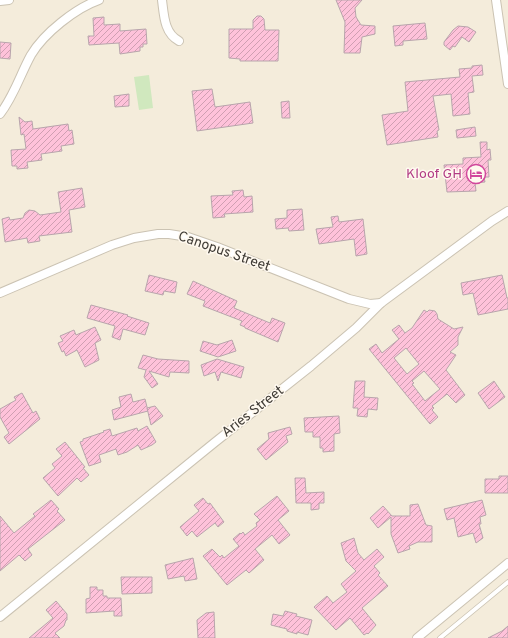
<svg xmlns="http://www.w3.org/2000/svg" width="508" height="638" viewBox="0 0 508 638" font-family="Overpass,sans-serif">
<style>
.pitch{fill:#d0e8be}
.building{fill:url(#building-hatch);stroke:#b8a5ac;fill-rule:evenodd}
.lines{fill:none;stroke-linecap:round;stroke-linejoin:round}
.lane-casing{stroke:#cbc3b3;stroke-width:5.5}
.street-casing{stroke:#cbc3b3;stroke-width:10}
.lane{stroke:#fff;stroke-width:4}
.street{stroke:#fff;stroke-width:8}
.labels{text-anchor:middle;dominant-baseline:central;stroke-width:3;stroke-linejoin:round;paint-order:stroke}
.hotel-label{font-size:14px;fill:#b23c85;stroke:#fff9ef;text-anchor:end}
.street-label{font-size:14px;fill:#403c36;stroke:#fff9ef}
</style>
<defs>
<pattern id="building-hatch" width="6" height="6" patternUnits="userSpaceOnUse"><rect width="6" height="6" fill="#fec2da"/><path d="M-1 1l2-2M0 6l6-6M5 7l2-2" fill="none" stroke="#cf9fb2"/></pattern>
</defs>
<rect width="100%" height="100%" fill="#f4ecdb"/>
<polygon class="pitch" points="149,75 153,108 139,110 134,77"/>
<g class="building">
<polygon points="336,0 362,0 355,8 356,17 361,25 375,26 375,34 362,37 360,53 344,53 345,22"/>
<polygon points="257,16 261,16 264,19 265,30 279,30 278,61 240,61 240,59 229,58 229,29 253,29 253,20"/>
<polygon points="104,17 104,25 120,24 120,31 146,29 147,44 143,44 143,47 140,47 140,51 120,54 119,43 89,45 88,36 94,36 93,18"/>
<polygon points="425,23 427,39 403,41 403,45 395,46 393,26"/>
<polygon points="458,26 468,27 476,32 469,42 462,37 455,47 453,46 450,50 444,45 444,42 453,30"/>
<polygon points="0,42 11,43 10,59 0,58"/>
<polygon points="482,65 483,75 472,76 474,92 468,93 470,114 453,116 451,94 433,96 439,130 437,131 438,137 387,145 382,115 408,111 405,82 460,77 459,69 472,68 472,66"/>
<polygon points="212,89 215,107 250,102 253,123 197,131 192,91"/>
<polygon points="129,94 129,106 115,107 114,96"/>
<polygon points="289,101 290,118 282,118 281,102"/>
<polygon points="19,117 25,122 32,121 33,129 68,124 69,131 72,130 74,144 61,146 62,151 41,154 42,160 27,162 28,168 17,169 17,166 12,166 11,150 26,149 24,134 21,135"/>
<polygon points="475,127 476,136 457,138 456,130"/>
<polygon points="480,142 487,142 487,150 490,149 491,160 488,160 489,177 484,177 485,182 475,183 476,191 447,192 444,165 463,164 463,158 481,157"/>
<polygon points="82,188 85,207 69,210 72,232 39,236 40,241 28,243 27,238 5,242 2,219 9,217 10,220 23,218 25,213 29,210 35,211 40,215 61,212 58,192"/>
<polygon points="243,190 244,197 252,196 253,212 224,214 225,217 213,218 211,196 233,195 232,191"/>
<polygon points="302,209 304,230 289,231 288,228 276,229 275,219 287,218 287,210"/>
<polygon points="338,216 339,222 363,219 367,254 356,256 354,239 319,244 316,229 333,227 331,217"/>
<polygon points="149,275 177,282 175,293 164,291 163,295 145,291"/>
<polygon points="502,275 507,298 508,298 508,309 478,315 473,293 463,295 461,283"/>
<polygon points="193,281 237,301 234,308 270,323 272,318 285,323 278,342 245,328 245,327 240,325 242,321 203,306 205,301 187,294"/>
<polygon points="91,305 128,315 127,316 149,323 145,335 123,329 120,340 112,337 115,326 87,318"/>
<path d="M 424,310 L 427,312 L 429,310 L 435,311 L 437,314 L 438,319 L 454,329 L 463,327 L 458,337 L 458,345 L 450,352 L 456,355 L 446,370 L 465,395 L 456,403 L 447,394 L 436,403 L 432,406 L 434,408 L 432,410 L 438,417 L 430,424 L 369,349 L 376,344 L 382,353 L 399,339 L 392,330 L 399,325 L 405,333 L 412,328 ZM 406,348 L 419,364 L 407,374 L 394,358 ZM 424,371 L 440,389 L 425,401 L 412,384 L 414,383 L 412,381 Z"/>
<polygon points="95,327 101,340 95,343 99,360 85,367 77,350 66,356 64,351 62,352 58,343 63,341 60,336 74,330 76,335"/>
<polygon points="232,340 236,351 218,357 200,351 203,341 217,345"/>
<polygon points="143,355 158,359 189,361 189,373 170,372 169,377 149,371 158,384 152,388 144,377 146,370 138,368"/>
<polygon points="217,359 244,367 241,378 221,372 218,381 215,372 204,376 201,365"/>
<polygon points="355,381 365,381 364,397 378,398 377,410 368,409 367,417 357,416 358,408 353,408"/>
<polygon points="494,381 505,397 489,409 478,393"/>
<polygon points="22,393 33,413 36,411 40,419 9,444 4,437 9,433 0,417 0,409 16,400 14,397"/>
<polygon points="131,394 133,402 145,399 148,411 114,420 112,410 121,407 119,397"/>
<polygon points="155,406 163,416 151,425 147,408"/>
<polygon points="339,416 340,433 334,434 334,451 323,452 323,448 320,448 320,437 313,437 313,432 305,432 304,418"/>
<polygon points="147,426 156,442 152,445 141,450 138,445 127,452 118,455 116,449 99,455 101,462 89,466 80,442 83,441 83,439 104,432 103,431 110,429 112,436 137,428 138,431"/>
<polygon points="290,427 292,434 286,436 288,442 266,460 257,449 269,439 268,433"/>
<polygon points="65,442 85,467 83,468 89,475 81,482 77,478 58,496 43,478 55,468 52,464 62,456 56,449"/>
<polygon points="499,476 508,476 508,493 485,493 485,479 499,479"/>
<polygon points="295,478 305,478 306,493 324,492 324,503 319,503 319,509 311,510 311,503 296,503"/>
<polygon points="277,496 289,511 278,520 290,535 279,544 272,535 255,549 264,560 249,573 246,570 227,585 203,556 212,549 220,557 222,555 224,558 239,546 233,539 240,533 241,534 243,532 245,535 257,526 256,523 260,520 254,514"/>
<polygon points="203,498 208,504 210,503 224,522 218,527 215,523 197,537 192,531 187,536 180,527 199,511 194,505"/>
<polygon points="51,500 59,509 57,511 65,520 28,549 32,555 25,561 19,555 0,571 0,516 14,533 35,516 33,514"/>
<polygon points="482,500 486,515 480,517 481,524 479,524 483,538 476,543 473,533 458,537 454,518 447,520 444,509"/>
<polygon points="418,504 426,525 432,526 432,542 418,542 409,546 410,549 398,553 391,534 391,517 378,528 370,518 383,506 392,516 410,516 410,505"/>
<polygon points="354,538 358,553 364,560 377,549 384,557 374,566 380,573 378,575 388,586 362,608 376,625 368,634 367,633 364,635 350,618 336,630 314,607 327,596 333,603 347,592 341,584 356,571 346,561 341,543"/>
<polygon points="193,558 197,579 185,581 184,576 168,579 165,565"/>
<polygon points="121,577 152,577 152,593 122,594"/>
<polygon points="90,587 97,587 97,590 103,590 103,596 107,596 107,598 121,598 122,616 114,616 114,611 86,613 86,599 90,598"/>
<polygon points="56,601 67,614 67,620 66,620 64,626 55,633 60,638 29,638 53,618 46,610"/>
<polygon points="285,611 297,614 296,616 312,620 308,635 297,632 297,634 287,631 287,629 271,625 273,614 283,616"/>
<polygon points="214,612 215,638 198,638 197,620 206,613"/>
<polygon points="508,626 508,638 488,638 502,631"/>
</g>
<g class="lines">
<defs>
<polyline id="lane" points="440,638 508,582"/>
<g id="street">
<path d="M 162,0 C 164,15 164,33 179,41"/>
<polyline points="496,0 508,84"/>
<polyline points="0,1 9,0"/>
<path d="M 0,114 C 14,96 20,75 31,55 C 44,33 76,8 99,0"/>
<polyline points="0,293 112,245 134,238 158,234 169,234 188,237 217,247 349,299 370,304 381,303"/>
<polyline points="0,617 214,443 311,366 356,328 381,303 492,221 508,211"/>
<polyline points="417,638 508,563"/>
</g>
</defs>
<use href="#lane" class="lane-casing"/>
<use href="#street" class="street-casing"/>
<use href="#lane" class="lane"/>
<use href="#street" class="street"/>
</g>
<defs>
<symbol id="hotel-ring" viewBox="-11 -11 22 22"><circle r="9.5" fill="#fff9ef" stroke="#d1479c" stroke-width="1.5"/><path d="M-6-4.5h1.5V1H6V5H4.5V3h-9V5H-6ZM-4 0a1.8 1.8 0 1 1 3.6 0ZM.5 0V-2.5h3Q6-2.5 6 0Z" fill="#d1479c"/></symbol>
</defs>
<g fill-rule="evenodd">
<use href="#hotel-ring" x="465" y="163" width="22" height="22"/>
</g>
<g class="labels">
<g class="hotel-label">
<text x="462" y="174">Kloof GH</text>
</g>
<g class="street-label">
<text transform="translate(224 252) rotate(19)">Canopus Street</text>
<text transform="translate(253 412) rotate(-38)">Aries Street</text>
</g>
</g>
</svg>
